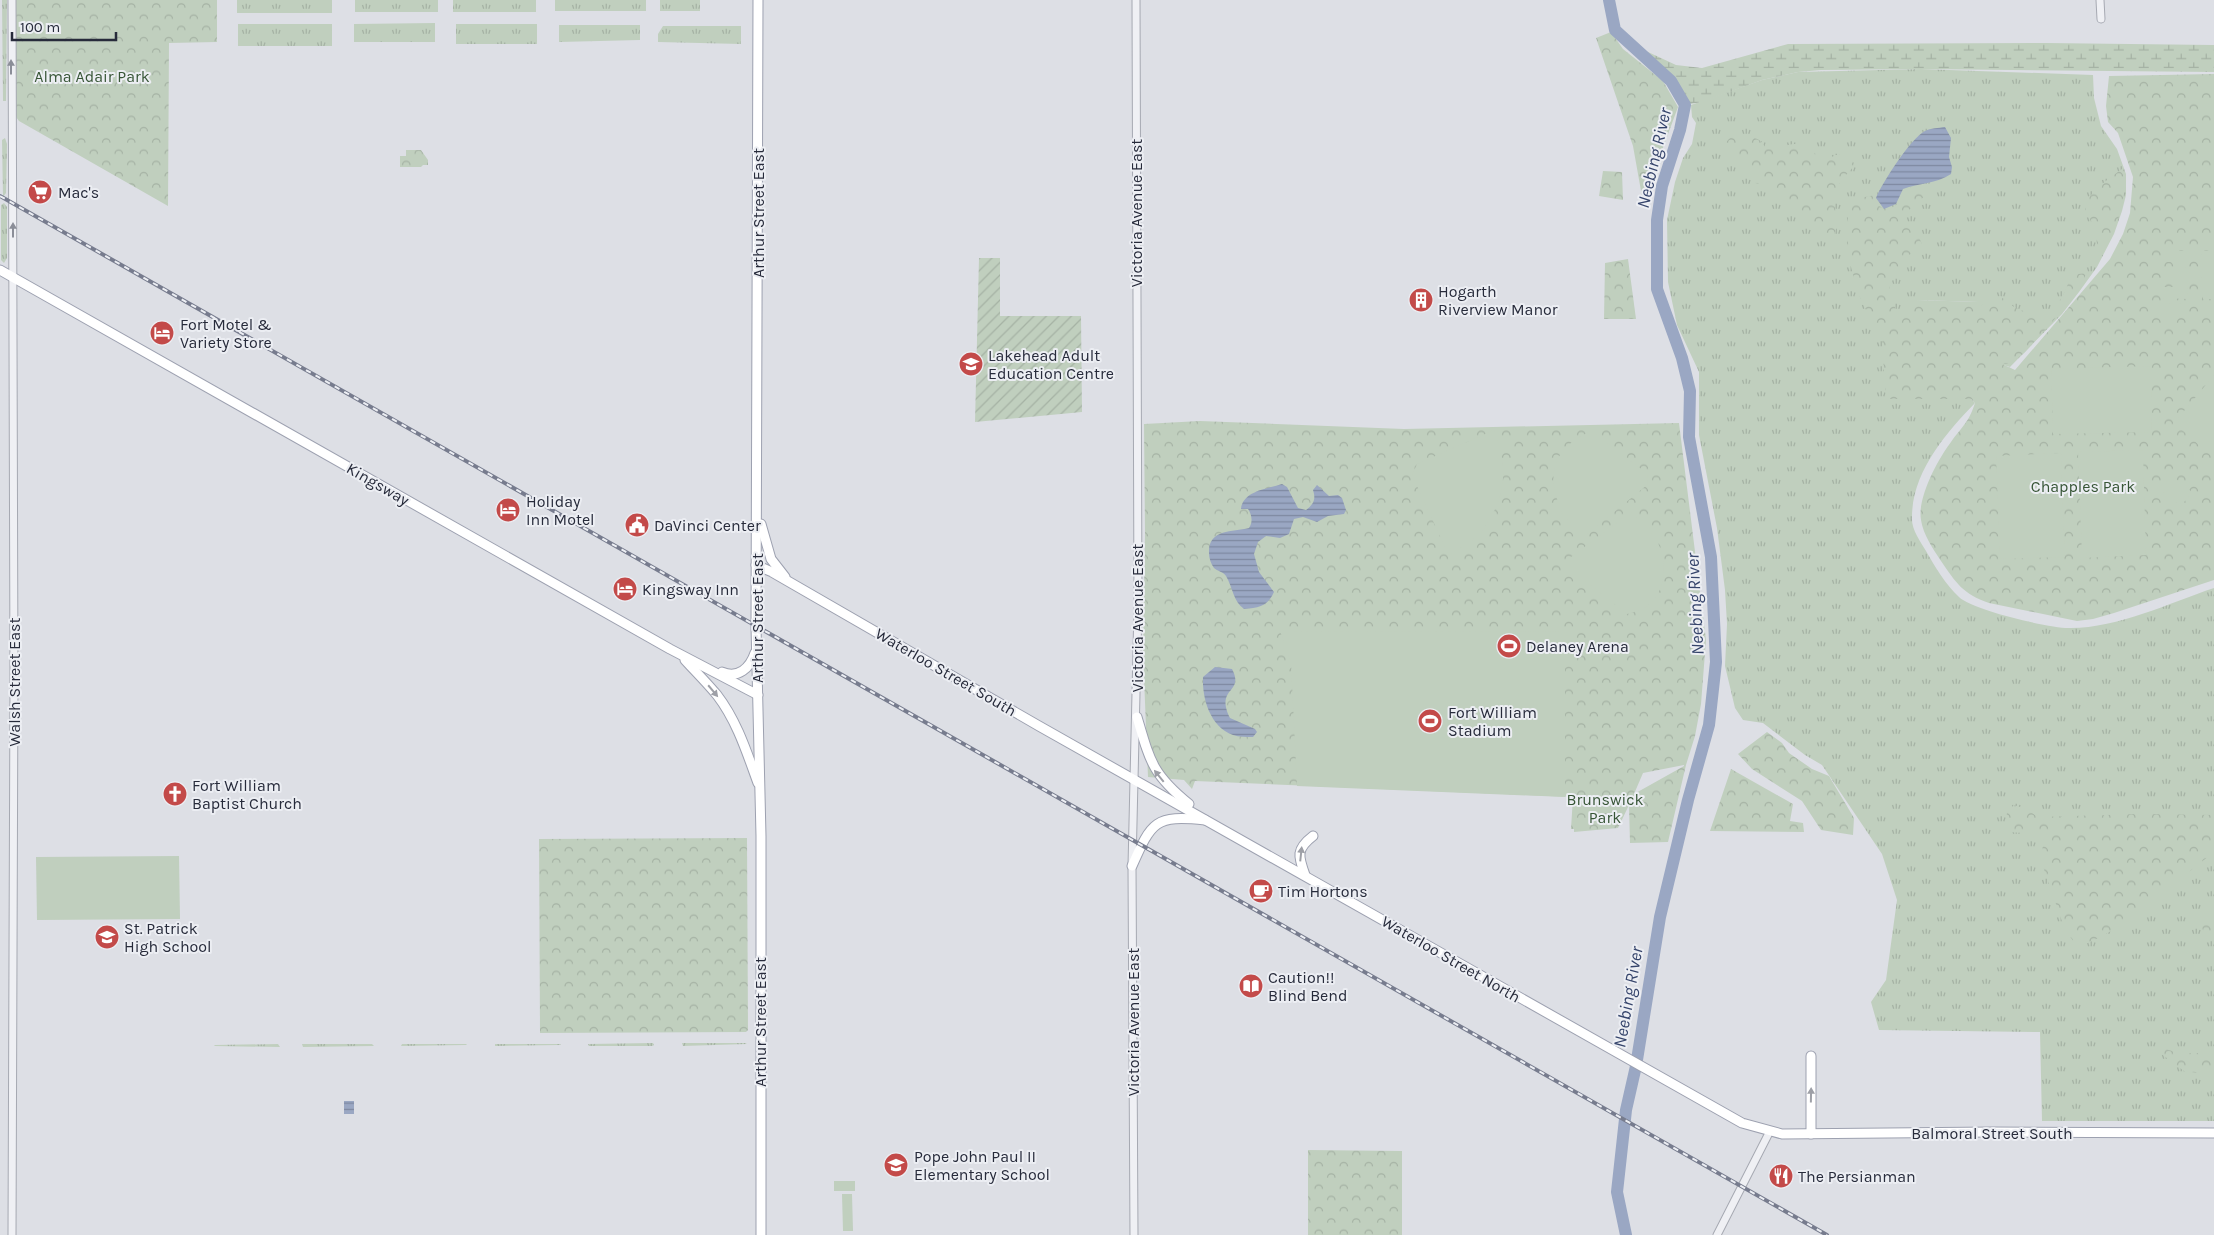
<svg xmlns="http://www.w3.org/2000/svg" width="2214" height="1235" viewBox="0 0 2214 1235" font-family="Karla,sans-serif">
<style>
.grass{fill:url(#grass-tufts)}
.forest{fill:url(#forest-crowns);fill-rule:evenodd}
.wetland{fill:url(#wetland-marsh)}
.garden{fill:url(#garden-furrows)}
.pitch{fill:#c0cfbe}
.water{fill:url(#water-rules)}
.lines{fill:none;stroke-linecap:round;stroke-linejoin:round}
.river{stroke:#9aa7c3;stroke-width:12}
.minor-casing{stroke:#a6a9b2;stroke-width:9}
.major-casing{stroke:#9da1b0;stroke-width:11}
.minor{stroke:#eff0f4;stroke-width:7}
.major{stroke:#fff;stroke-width:9}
.rail-casing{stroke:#777c8e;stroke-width:4}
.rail{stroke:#eceef3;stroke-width:2;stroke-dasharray:5.5;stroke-linecap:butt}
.oneway{fill:#8b8e98}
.oneway2{fill:#9ea0a7}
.labels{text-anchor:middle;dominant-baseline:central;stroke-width:4;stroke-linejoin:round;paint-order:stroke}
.park-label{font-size:16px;fill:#375536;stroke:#eceef3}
.poi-label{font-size:16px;fill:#272b3b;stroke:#eceef3;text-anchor:start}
.street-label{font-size:16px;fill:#272b3b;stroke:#eceef3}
.water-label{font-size:18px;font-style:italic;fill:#35446b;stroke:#eceef3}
</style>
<defs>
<pattern id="grass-tufts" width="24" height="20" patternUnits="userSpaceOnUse" patternTransform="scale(1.25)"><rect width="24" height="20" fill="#c0cfbe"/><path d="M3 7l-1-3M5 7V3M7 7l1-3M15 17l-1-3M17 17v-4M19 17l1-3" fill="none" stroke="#a5b2a4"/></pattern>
<pattern id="forest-crowns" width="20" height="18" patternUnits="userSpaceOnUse" patternTransform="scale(1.25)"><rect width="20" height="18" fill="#c0cfbe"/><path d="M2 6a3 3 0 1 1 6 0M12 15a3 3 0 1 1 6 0" fill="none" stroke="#a5b2a4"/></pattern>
<pattern id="wetland-marsh" width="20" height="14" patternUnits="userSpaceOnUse" patternTransform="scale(1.25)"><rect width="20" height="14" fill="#c0cfbe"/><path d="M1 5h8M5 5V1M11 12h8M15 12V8" fill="none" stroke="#a5b2a4"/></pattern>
<pattern id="garden-furrows" width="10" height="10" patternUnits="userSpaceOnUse" patternTransform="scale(1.25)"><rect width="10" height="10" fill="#c0cfbe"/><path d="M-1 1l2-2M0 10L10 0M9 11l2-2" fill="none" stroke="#a5b2a4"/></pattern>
<pattern id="water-rules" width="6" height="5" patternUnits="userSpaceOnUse" patternTransform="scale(1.25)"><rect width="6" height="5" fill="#9aa7c3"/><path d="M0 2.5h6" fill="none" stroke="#7e88a0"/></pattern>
</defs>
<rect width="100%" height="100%" fill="#dddfe5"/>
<g class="grass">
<polygon points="2,0 7,0 6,97 6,101 3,101"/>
<rect x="237" y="0" width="95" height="13"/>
<rect x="355" y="0" width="83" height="12"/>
<rect x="453" y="0" width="83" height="12"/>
<rect x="555" y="0" width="91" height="11"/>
<rect x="660" y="0" width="40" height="11"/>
<polygon points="435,23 435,42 354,42 354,24"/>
<rect x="238" y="24" width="94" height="22"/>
<rect x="456" y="24" width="81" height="20"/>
<polygon points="559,25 640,25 640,40 559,42"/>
<polygon points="663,26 741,26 741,44 658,42 658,34"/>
<path d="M 1921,69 L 2093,75 L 2094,98 L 2101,126 L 2117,149 L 2126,174 L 2126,195 L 2122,211 L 2114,234 L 2097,267 L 2079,292 L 2062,314 L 2010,367 L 1976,357 L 1978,302 L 1918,300 L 1886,399 L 1971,399 L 1975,403 C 1946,433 1912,472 1912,517 C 1911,529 1920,541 1926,551 C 1935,567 1946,585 1959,597 C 1972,610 2049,628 2068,628 C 2116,629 2169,603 2214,588 L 2214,1121 L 2042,1121 L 2040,1032 L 1879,1030 L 1871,1002 L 1886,980 L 1897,900 L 1882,854 L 1822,765 L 1805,755 L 1763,723 L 1743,720 L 1735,708 L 1725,666 L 1727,624 L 1725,590 L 1717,528 L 1699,435 L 1699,372 L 1677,325 L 1668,282 L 1667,220 L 1675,182 L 1683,158 L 1692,144 L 1696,123 L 1692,117 L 1691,105 L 1762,80 L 1798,72 Z"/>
<polygon points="5,138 7,144 6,193 3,197 2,140"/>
<polygon points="4,203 7,207 7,258 4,263 1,260 1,205"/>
<polygon points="653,1043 654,1045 652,1046 589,1046 588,1044"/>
<polygon points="682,1043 745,1043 747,1044 683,1046"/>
<polygon points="278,1044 280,1047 214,1046 215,1045"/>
<polygon points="302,1044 372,1044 374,1046 303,1047"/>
<polygon points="402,1044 466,1044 467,1045 401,1046"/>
<polygon points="495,1044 560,1044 561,1045 495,1046"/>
</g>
<g class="forest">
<polygon points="16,0 217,0 217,42 169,43 168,206 19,121 16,117"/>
<polygon points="1611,32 1623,49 1663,81 1678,107 1643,202 1633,146 1596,38"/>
<path d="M 2214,74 L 2214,580 L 2114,613 L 2093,619 L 2077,621 L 1989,603 C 1963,594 1956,583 1941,561 C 1933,549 1923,534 1921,520 C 1917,498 1938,459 1951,442 C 1963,425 1968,424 1975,403 L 1971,399 L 1886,399 L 1882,342 L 1906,306 L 1918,300 L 1978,302 L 1978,309 L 1985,302 L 2000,296 L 2014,307 L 2039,318 C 2058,309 2065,294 2071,275 L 2086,273 C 2084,288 2036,341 2023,354 C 2017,359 2009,365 2002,364 L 2015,370 L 2110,259 L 2123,234 L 2130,213 L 2133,177 L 2118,133 L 2108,122 L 2106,106 L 2109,76 Z"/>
<path d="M 1731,137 C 1744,137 1761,134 1765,148 C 1778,152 1787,142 1800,144 C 1813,146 1820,167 1835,155 L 1849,155 L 1855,165 C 1848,173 1839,182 1836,191 C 1830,207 1844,223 1831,238 L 1820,238 C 1809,228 1804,214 1793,204 C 1782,195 1769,195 1764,180 L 1759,184 L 1752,182 L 1743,159 L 1727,152 L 1727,141 Z"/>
<polygon points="406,150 421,150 428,160 428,165 423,165 421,167 400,167 400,156 406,156"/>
<path d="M 2122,169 C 2129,194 2119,223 2106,244 L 2098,246 C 2095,240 2098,237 2096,231 C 2095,223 2086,217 2085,209 C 2084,195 2111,177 2122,169 Z"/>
<polygon points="1603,171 1622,172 1623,200 1599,196"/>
<path d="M 1918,186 L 1924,189 L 1927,194 L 1901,217 L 1915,229 L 1922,244 L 1915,251 L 1900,261 L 1899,274 L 1891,282 L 1889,290 L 1895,296 L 1895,313 L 1889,320 L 1882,335 L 1876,331 L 1858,293 L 1847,252 L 1848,214 L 1853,203 L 1860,198 L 1875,195 L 1879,206 L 1888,210 C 1892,207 1898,205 1901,200 C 1906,191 1906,187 1918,186 Z"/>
<polygon points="1628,259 1636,319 1604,319 1605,263"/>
<path d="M 1200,421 L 1404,429 L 1679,423 L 1706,640 L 1701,704 L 1695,736 L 1686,765 L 1668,842 L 1630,843 L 1629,805 L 1618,828 L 1574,832 L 1574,829 L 1571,829 L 1573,797 L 1195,781 L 1192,789 L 1184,780 L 1148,777 L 1143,652 L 1145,533 L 1144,424 ZM 1684,765 L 1684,766 L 1634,794 L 1643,773 Z"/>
<polygon points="1767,732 1782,743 1789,753 1812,769 1829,776 1854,818 1853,835 1821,830 1802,801 1752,769 1738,754"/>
<polygon points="1731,769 1793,804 1790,821 1803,823 1804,832 1710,831"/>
<path d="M 2014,805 L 2026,809 L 2038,817 L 2140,814 L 2214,815 L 2214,852 C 2172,884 2128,929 2078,947 L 2065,930 L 2040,858 L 2044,842 L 2038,834 L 2009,832 L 2006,824 L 2007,812 Z"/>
<polygon points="747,838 748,1030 746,1032 540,1033 539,839"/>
<path d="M 2214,907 L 2214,942 C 2204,936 2201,930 2202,919 Z"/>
<polygon points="2162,1048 2179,1053 2214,1053 2214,1075 2184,1071 2155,1049"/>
<polygon points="1308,1150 1402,1151 1402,1235 1308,1235"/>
</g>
<polygon class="wetland" points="2046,43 2214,45 2214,72 1921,69 1821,70 1798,72 1762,80 1702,102 1685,105 1671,81 1638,52 1648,52 1676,65 1702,68 1788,44"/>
<polygon class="garden" points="979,258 1000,258 1000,316 1081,316 1082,412 975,422"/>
<g class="pitch">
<rect x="2162" y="251" width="25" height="11"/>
<rect x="2202" y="251" width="12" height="12"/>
<polygon points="2162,267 2187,268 2187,279 2162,279"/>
<rect x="2202" y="268" width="12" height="11"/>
<polygon points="2162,287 2188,287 2187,299 2162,298"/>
<rect x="2203" y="287" width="11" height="12"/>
<polygon points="2162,303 2188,304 2188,315 2162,315"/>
<rect x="2203" y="304" width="11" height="11"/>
<polygon points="2151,366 2152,432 2053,434 2051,369"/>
<polygon points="2214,375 2214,458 2174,423"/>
<path d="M 1494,430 C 1506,461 1508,491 1489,520 C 1486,525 1483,532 1478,536 C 1469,543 1458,549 1449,556 L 1412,475 L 1417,464 Z"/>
<path d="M 1591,431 L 1648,474 L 1647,485 L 1585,536 C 1578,529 1569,522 1563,514 C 1559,509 1558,501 1556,496 C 1547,462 1563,444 1591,431 Z"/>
<polygon points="2143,450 2146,555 2082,558 2078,452"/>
<polygon points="2061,453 2065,557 2000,559 1996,456"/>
<polygon points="2170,474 2192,492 2181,506 2159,489"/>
<path d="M 1631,512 C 1640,521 1650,530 1657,541 C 1667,559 1667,588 1651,603 C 1645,609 1635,612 1627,614 L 1571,570 L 1571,557 Z"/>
<polygon points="1280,631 1565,632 1565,797 1297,786 1291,662"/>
<polygon points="179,856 180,919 37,920 36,857"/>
<rect x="834" y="1181" width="21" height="10"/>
<polygon points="842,1194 852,1194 853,1231 843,1231"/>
</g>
<g class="water">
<path d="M 1945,127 L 1951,138 L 1949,157 L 1952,167 L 1951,174 C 1936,184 1919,183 1903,189 L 1896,204 L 1884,209 L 1876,198 C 1882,183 1911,138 1925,131 C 1931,128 1938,128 1945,127 Z"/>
<path d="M 1282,484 L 1287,487 L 1298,508 L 1306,510 C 1314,504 1316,499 1313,490 L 1317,485 L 1329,496 L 1338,495 L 1342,498 L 1346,510 L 1344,514 L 1328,516 L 1317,522 L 1303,517 L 1294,519 L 1289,534 L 1280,538 L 1266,536 L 1258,542 L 1254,554 L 1259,572 L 1274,592 C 1268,606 1259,608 1244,609 C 1233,601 1233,588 1226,576 C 1224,572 1217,571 1214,568 C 1211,564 1209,558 1209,553 C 1208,529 1232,532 1249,528 C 1253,522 1252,515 1248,509 L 1241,509 C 1243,491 1267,489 1282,484 Z"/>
<path d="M 1215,667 L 1232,669 C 1245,694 1215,686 1230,718 L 1255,729 L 1257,732 L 1253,737 C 1247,737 1239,737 1233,735 C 1210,727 1202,698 1203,677 Z"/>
<rect x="344" y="1101" width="10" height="13"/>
</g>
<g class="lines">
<polyline class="river" points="1609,0 1615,30 1671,81 1685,105 1680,130 1662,186 1657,220 1657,289 1682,358 1690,391 1689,437 1711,557 1716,662 1709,725 1688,800 1660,917 1636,1066 1626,1110 1617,1192 1626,1235"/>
<defs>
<g id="minor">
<polyline points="12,0 14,677 12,1235"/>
<polyline points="2100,0 2101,19"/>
<polyline points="1134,1235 1132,866 1138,607 1136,0"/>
<polyline points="1717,1235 1770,1131"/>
</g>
<g id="major">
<polyline points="758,0 756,626 761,836 761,1235"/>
<polyline points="0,270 670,649 758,695"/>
<polyline points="761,524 771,559 785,577"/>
<polyline points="756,565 772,572 1039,726 1742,1123 1782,1134 1993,1132 2214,1133"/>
<path d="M 685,660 C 696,672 707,683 717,695 C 737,721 747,753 758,783"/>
<path d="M 722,672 C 738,679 750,668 755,653"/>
<path d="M 1137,717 C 1150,761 1152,774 1189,804"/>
<path d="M 1132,866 C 1152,821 1155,815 1205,820"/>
<path d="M 1305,875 C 1298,856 1296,849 1313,836"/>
<polyline points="1811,1056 1811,1134"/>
</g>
</defs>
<use href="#minor" class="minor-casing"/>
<use href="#major" class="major-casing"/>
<use href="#minor" class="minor"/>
<use href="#major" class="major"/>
<defs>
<polyline id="rail" points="0,196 1827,1235"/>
</defs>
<use href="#rail" class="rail-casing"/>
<use href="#rail" class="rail"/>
</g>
<defs><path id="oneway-solid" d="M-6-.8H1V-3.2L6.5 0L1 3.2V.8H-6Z" transform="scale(1.25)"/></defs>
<g class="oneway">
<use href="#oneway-solid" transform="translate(11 67) rotate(-90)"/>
<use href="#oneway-solid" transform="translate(13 230) rotate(-90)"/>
</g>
<g class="oneway2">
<use href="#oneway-solid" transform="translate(713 691) rotate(50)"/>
<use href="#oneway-solid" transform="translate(1159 776) rotate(-129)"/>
<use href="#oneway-solid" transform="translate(1301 854) rotate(-84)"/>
<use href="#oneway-solid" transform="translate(1811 1095) rotate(-89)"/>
</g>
<defs>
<symbol id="supermarket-disc" viewBox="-11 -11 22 22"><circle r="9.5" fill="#c34a49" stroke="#eceef3"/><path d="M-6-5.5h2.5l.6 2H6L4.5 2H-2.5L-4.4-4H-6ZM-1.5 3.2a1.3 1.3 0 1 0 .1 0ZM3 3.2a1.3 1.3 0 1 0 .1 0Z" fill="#fff"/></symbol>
<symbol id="building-disc" viewBox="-11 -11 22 22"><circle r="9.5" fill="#c34a49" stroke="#eceef3"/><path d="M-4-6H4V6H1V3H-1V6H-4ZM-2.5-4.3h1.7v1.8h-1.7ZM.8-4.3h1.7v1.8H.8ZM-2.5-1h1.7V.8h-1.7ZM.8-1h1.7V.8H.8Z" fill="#fff"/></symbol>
<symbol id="hotel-disc" viewBox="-11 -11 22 22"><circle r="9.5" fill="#c34a49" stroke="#eceef3"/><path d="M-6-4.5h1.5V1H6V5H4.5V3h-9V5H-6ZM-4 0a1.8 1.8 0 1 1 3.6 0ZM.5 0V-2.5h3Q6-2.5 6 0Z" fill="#fff"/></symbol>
<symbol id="school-disc" viewBox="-11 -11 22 22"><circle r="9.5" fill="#c34a49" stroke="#eceef3"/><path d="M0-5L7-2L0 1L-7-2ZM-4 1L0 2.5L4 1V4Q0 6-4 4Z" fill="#fff"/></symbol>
<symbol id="civic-disc" viewBox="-11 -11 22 22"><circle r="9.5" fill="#c34a49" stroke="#eceef3"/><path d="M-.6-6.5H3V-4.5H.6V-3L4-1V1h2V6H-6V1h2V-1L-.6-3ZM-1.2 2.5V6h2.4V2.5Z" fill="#fff"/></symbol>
<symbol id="stadium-disc" viewBox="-11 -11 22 22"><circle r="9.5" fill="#c34a49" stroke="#eceef3"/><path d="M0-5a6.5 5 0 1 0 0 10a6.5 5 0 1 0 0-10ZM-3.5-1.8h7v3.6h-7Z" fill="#fff"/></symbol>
<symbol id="church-disc" viewBox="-11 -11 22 22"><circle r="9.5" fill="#c34a49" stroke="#eceef3"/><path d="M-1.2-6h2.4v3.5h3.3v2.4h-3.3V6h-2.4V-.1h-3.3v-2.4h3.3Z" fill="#fff"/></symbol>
<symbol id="cafe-disc" viewBox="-11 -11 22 22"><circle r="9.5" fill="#c34a49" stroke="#eceef3"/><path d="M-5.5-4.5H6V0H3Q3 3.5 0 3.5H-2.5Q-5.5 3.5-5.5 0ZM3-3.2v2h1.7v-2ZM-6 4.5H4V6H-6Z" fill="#fff"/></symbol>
<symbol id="library-disc" viewBox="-11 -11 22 22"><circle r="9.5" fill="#c34a49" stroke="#eceef3"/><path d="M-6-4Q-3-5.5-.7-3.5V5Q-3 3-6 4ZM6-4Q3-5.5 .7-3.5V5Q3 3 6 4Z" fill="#fff"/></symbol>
<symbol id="restaurant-disc" viewBox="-11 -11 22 22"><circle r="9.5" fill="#c34a49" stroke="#eceef3"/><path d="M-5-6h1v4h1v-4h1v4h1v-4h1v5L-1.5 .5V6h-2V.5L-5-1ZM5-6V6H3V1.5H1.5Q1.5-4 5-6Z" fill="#fff"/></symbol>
</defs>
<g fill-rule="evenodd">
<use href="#supermarket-disc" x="26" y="178" width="28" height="28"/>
<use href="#building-disc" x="1407" y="286" width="28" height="28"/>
<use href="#hotel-disc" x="148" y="319" width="28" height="28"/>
<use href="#school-disc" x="957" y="350" width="28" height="28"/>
<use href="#hotel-disc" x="494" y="496" width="28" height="28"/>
<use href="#civic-disc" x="623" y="511" width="28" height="28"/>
<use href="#hotel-disc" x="611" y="575" width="28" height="28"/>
<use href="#stadium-disc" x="1495" y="632" width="28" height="28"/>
<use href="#stadium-disc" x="1416" y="707" width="28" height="28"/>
<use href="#church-disc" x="161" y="780" width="28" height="28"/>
<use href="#cafe-disc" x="1247" y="877" width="28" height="28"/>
<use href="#school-disc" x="93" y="923" width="28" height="28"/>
<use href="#library-disc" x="1237" y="972" width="28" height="28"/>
<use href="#school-disc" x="882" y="1151" width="28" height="28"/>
<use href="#restaurant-disc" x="1767" y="1162" width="28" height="28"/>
</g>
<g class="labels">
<g class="park-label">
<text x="92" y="76">Alma Adair Park</text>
<text x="2083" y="486">Chapples Park</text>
<text x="1605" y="799">Brunswick<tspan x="1605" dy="18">Park</tspan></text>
</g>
<g class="poi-label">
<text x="58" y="192">Mac's</text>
<text x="1438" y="291">Hogarth<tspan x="1438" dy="18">Riverview Manor</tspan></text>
<text x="180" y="324">Fort Motel &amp;<tspan x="180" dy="18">Variety Store</tspan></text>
<text x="988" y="355">Lakehead Adult<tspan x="988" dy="18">Education Centre</tspan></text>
<text x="526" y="501">Holiday<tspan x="526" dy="18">Inn Motel</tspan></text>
<text x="654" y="525">DaVinci Center</text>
<text x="642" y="589">Kingsway Inn</text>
<text x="1526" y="646">Delaney Arena</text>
<text x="1448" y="712">Fort William<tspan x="1448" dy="18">Stadium</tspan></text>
<text x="192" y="785">Fort William<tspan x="192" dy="18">Baptist Church</tspan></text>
<text x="1278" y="891">Tim Hortons</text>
<text x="124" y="928">St. Patrick<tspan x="124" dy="18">High School</tspan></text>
<text x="1268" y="977">Caution!!<tspan x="1268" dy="18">Blind Bend</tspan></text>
<text x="914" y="1156">Pope John Paul II<tspan x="914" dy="18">Elementary School</tspan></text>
<text x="1798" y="1176">The Persianman</text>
</g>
<g class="street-label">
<text transform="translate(758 213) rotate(-90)">Arthur Street East</text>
<text transform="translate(1136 213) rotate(-90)">Victoria Avenue East</text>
<text transform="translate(378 484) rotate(30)">Kingsway</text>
<text transform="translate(757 618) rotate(-90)">Arthur Street East</text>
<text transform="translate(1137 618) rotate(-90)">Victoria Avenue East</text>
<text transform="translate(946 672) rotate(30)">Waterloo Street South</text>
<text transform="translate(14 682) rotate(-90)">Walsh Street East</text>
<text transform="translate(1451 959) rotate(30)">Waterloo Street North</text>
<text transform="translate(760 1022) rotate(-90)">Arthur Street East</text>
<text transform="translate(1133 1022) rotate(-90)">Victoria Avenue East</text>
<text x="1992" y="1133">Balmoral Street South</text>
</g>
<g class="water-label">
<text transform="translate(1654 158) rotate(-77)">Neebing River</text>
<text transform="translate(1695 604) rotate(-93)">Neebing River</text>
<text transform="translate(1628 997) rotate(-80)">Neebing River</text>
</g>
</g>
<path d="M12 32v8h104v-8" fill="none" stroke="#272b3b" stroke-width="2.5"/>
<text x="20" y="32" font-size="15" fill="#272b3b" stroke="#eceef3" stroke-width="4" paint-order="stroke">100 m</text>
</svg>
